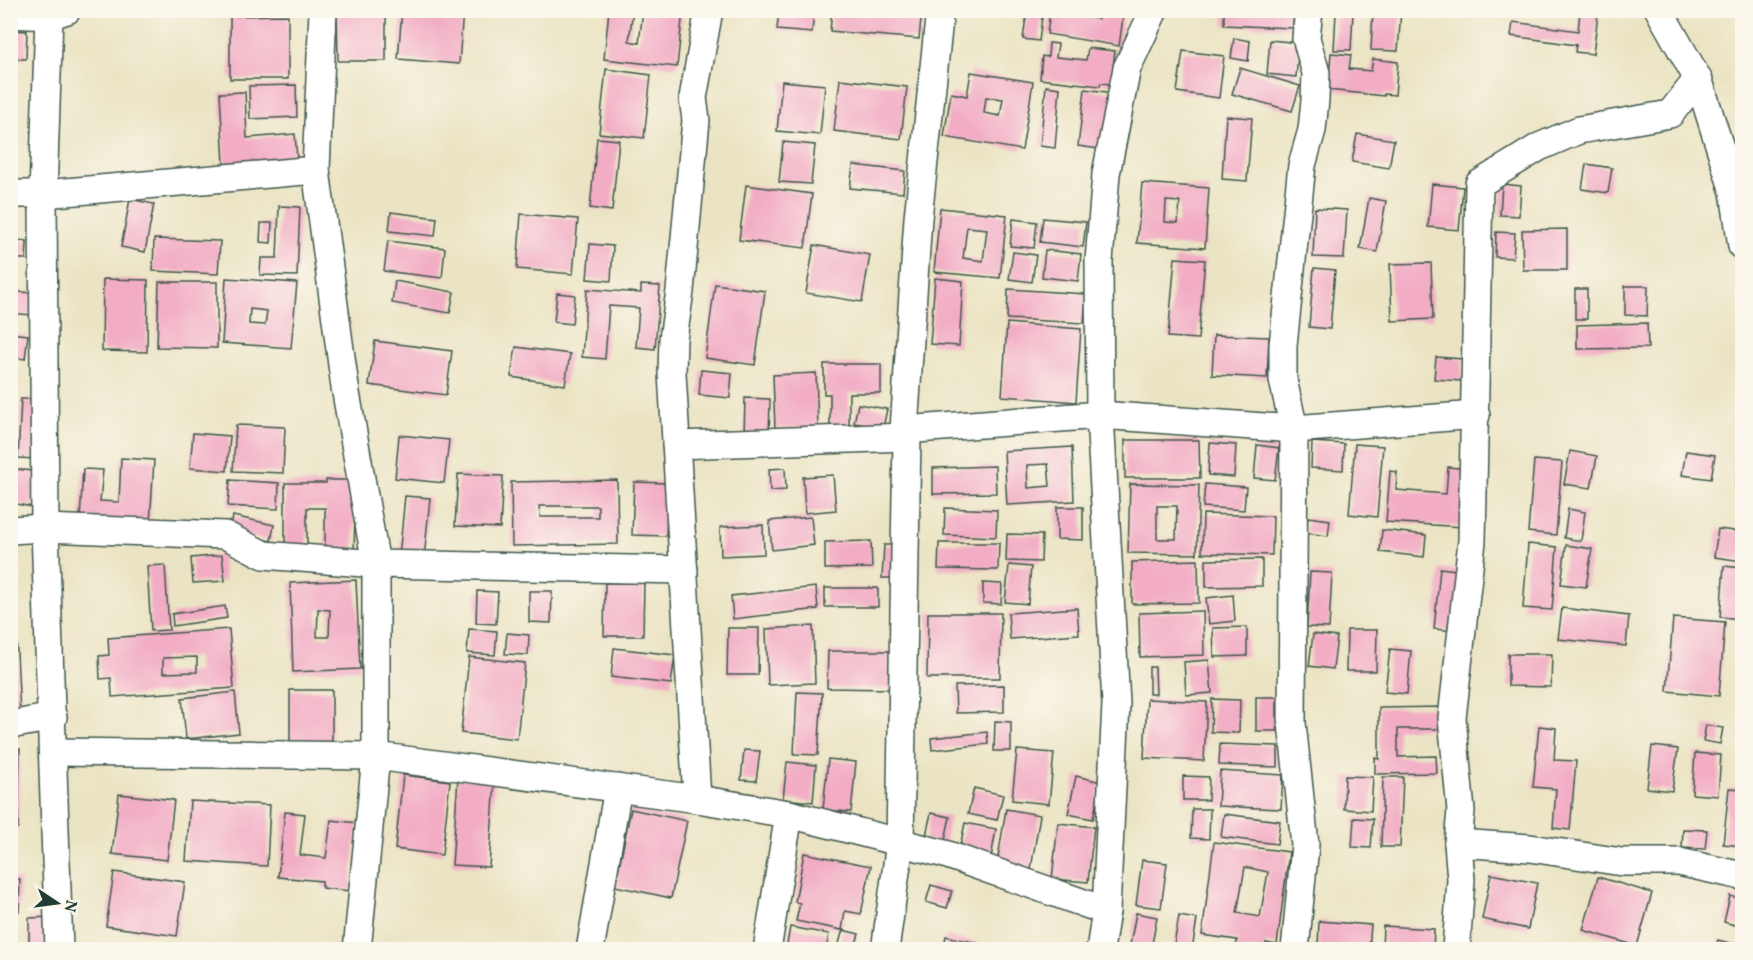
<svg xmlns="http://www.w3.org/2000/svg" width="1753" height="960" viewBox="0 0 1753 960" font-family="Vollkorn,serif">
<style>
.building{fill:#f2adc5;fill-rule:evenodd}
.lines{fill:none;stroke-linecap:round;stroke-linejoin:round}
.street-casing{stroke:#3e564a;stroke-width:30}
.street{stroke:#fff;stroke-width:27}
</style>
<rect width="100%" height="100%" fill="#fbf7ec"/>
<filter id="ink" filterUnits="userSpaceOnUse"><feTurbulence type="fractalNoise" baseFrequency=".0167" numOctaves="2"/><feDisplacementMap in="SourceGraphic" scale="12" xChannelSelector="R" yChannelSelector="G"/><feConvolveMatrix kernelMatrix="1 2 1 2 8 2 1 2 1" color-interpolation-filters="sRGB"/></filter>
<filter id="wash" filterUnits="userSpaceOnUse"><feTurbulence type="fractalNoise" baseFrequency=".008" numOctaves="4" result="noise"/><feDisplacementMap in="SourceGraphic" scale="24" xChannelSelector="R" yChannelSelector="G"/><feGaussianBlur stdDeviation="1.35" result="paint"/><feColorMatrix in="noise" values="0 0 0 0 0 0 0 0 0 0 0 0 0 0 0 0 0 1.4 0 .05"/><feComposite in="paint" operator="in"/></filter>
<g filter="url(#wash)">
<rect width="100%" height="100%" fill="#ebe4c4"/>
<g id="blocks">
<g class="building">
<polygon points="337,10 386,10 386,61 338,61"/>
<polygon points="402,10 463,10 459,64 398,59"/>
<polygon points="609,10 633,10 629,41 639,43 643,10 683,10 677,67 604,59"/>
<polygon points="779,10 814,10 812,33 777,30"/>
<polygon points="832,10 922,10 919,39 830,31"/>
<polygon points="1027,10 1043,10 1039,41 1023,39"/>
<polygon points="1099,10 1124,10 1119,46 1047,34 1050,12 1098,19"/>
<polygon points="1224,10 1294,10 1293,28 1224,25"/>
<polygon points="1373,10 1401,10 1398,51 1371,50"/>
<polygon points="1580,11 1598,14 1593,54 1575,52 1576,45 1511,36 1513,22 1578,31"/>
<polygon points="1336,13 1353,13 1351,50 1334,50"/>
<polygon points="288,15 288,79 230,79 230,16"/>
<polygon points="10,30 27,31 26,59 10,59"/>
<polygon points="1234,38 1250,41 1248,61 1231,58"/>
<polygon points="1270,40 1299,43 1296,77 1267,74"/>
<polygon points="1049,43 1058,44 1056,57 1086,60 1088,48 1115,51 1111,84 1101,83 1100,86 1040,79 1042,56 1048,57"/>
<polygon points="1183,51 1224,56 1219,98 1177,92"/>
<polygon points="1331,53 1351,55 1349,69 1371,71 1373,59 1398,62 1395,95 1384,94 1384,96 1328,90"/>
<polygon points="1240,68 1300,86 1292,111 1232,94"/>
<polygon points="606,69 651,75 644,138 599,133"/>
<path d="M 971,72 L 1033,82 L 1022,150 L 944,137 L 951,93 L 967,96 ZM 986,97 L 1003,99 L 1000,116 L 984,113 Z"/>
<polygon points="840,79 907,87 901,139 834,131"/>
<polygon points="782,81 825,85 820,135 777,131"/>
<polygon points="296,85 297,117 250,119 249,86"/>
<polygon points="1046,86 1060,88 1055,148 1040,146"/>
<polygon points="1085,89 1113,93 1106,150 1078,146"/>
<polygon points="245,92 247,138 295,134 297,158 224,164 220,93"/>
<polygon points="1226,116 1252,118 1247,181 1222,179"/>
<polygon points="1357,134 1394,140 1389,168 1352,162"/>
<polygon points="597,138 619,140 612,211 590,208"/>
<polygon points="783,142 815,145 811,184 779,182"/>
<polygon points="1586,164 1612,168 1608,193 1582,189"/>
<polygon points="853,165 905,171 903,193 850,188"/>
<path d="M 1142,183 L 1209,188 L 1205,248 L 1137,243 ZM 1166,201 L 1180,202 L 1178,223 L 1165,222 Z"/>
<polygon points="1432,184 1463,187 1459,230 1428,227"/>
<polygon points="1502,184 1521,186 1519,216 1500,215"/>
<polygon points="746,185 812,194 805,248 739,240"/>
<polygon points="1369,198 1386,201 1377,252 1360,249"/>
<polygon points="130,199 154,204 145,252 121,247"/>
<polygon points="279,206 300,207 297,276 260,275 261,258 277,258"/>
<path d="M 940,208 L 1007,215 L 1000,278 L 934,272 ZM 967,227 L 987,229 L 983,261 L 963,258 Z"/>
<polygon points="1315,208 1347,210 1344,258 1313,257"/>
<polygon points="391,212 437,218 435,236 389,231"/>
<polygon points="521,214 578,219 573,274 517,269"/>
<polygon points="1043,218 1086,222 1083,247 1040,242"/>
<polygon points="1013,219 1037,222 1034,248 1010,246"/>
<polygon points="261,223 272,223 271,243 260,242"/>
<polygon points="1567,229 1567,270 1523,270 1522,230"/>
<polygon points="1496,232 1515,233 1513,258 1495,257"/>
<polygon points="154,239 220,241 218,274 153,271"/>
<polygon points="16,240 27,241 26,259 15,259"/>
<polygon points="388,241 445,248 442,278 384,271"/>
<polygon points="590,244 613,246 611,281 587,279"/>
<polygon points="814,245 870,255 862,302 806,293"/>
<polygon points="1045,250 1081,254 1078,281 1042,277"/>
<polygon points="1013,252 1036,255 1032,282 1009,279"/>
<polygon points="1175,258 1205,260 1198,339 1168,337"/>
<polygon points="1431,263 1433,319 1392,321 1390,264"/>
<polygon points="1314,268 1335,270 1330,329 1309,327"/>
<path d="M 226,278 L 297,283 L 291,348 L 222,343 ZM 250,309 L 267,311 L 265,325 L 249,324 Z"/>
<polygon points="935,278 963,281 959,346 930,344"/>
<polygon points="103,279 148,280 147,352 102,351"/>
<polygon points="395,281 454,292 450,313 392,303"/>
<polygon points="159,282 217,282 217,348 157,347"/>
<polygon points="715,284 765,291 755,365 705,358"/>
<polygon points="641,285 660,286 655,349 636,347 639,308 609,306 605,359 582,357 587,289 641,293"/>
<polygon points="1625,286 1648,286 1647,316 1625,315"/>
<polygon points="1008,289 1086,294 1084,323 1007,319"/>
<rect x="1575" y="289" width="12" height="30"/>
<polygon points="10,291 33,293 31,315 10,313"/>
<polygon points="557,293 575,295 572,324 554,322"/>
<polygon points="1007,323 1081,329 1076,402 1002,396"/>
<polygon points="1647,323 1648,348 1577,349 1577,325"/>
<polygon points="10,333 28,335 25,359 10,357"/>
<polygon points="1214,335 1269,337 1267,378 1212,375"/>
<polygon points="375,341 452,351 446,395 369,385"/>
<polygon points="516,347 570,354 565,385 511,377"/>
<polygon points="1436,357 1463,359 1461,381 1434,379"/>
<polygon points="824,364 881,364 881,393 849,393 849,430 830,430 830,394 824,394"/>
<polygon points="701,370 732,373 730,398 699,395"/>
<polygon points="816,373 818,427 775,429 773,375"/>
<polygon points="745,398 770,399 769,437 744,436"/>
<polygon points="21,399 38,399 36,459 18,458"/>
<polygon points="858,404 887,409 883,428 854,423"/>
<polygon points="236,425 285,427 283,473 233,471"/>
<polygon points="193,433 230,436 227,471 190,468"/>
<polygon points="399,435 449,440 444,483 395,478"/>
<polygon points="1125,440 1199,440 1200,478 1125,478"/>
<polygon points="1312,442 1344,444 1343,470 1311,468"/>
<polygon points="1210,443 1236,445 1234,477 1208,475"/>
<polygon points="1355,444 1383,446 1377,517 1349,514"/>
<polygon points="1257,445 1279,448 1275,480 1254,478"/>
<path d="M 1072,447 L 1074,501 L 1007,505 L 1004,451 ZM 1048,464 L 1050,486 L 1028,488 L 1027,465 Z"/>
<polygon points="1570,451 1597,456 1591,488 1564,484"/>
<polygon points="1686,451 1715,455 1711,479 1682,475"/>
<polygon points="1741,454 1742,454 1742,488 1735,487"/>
<polygon points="121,458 154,460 150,524 80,520 83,469 103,470 100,501 119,502"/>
<polygon points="1534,460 1562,462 1556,535 1528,532"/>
<polygon points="995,466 996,493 933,494 933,468"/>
<polygon points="1448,467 1469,469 1463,527 1386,522 1390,471 1397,472 1396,490 1446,494"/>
<polygon points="785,468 786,490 770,491 769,469"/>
<polygon points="17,469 38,472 32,507 11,503"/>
<polygon points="458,474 503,476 500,528 455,526"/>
<polygon points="833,475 836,510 805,513 803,477"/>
<polygon points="230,480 279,483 278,509 228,506"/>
<polygon points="326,480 356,480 354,552 325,551 325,508 307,508 307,547 285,547 285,483 326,483"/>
<path d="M 617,480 L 618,544 L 512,546 L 511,482 ZM 539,506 L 598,506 L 598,517 L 540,517 Z"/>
<polygon points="634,482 668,483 666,536 632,535"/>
<path d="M 1130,484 L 1199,485 L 1197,554 L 1128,553 ZM 1157,506 L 1177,506 L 1176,539 L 1157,539 Z"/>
<polygon points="1205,484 1246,487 1244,510 1203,507"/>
<polygon points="405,496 430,498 424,559 399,557"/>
<polygon points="1057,507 1083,507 1083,540 1057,539"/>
<polygon points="945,508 997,510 996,537 944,535"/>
<polygon points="1568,509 1585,512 1581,541 1564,538"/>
<polygon points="1203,514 1273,516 1272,555 1202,553"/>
<polygon points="233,516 274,525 271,541 230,533"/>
<polygon points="811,517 814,545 772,550 769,521"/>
<polygon points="1308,517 1330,520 1328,536 1306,533"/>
<polygon points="763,525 764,554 721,556 720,527"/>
<polygon points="1718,529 1742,532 1742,561 1714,557"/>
<polygon points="1382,530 1426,535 1424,557 1380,552"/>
<polygon points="1007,534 1042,535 1041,562 1006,561"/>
<polygon points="871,541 872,568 825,569 825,542"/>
<polygon points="939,543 999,543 998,570 938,569"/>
<polygon points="1528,544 1557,547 1552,610 1523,608"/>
<polygon points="884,545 895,545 894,578 882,578"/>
<polygon points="1566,545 1592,549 1586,587 1561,584"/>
<polygon points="222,555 225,581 193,583 191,558"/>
<polygon points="1262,559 1262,586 1206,587 1206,560"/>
<polygon points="1198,560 1199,603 1132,604 1132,562"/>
<polygon points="165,565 169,630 151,631 147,566"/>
<polygon points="1009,565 1031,567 1028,604 1005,602"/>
<polygon points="1724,566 1742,568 1742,619 1720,617"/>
<polygon points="1440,568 1463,571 1457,631 1434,629"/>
<polygon points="1310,572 1332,573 1329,628 1307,627"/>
<path d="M 356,580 L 360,669 L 293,672 L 290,583 ZM 318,609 L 330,610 L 329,637 L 317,637 Z"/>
<polygon points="605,583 644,583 643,636 604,636"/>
<polygon points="983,583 1002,584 1001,604 983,603"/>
<polygon points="816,587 818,609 733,619 731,596"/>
<rect x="825" y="588" width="53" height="19"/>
<polygon points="10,589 15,617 10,617"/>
<polygon points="477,591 498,592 496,624 476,623"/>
<polygon points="529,591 552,591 551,623 529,622"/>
<polygon points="1233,595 1235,621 1209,624 1206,598"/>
<polygon points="225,606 227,618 173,626 172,614"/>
<polygon points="1077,608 1079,634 1010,639 1008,613"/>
<polygon points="1562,608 1629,616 1626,646 1558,639"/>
<polygon points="1203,611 1204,655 1140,657 1139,613"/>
<polygon points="928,613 1001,613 1000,678 927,678"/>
<polygon points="1673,618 1725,622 1719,696 1667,691"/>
<polygon points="813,626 815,683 768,685 766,629"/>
<polygon points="1247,627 1247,656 1214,657 1213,628"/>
<polygon points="728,628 759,628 758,675 727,675"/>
<path d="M 229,629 L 234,688 L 112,697 L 111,678 L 100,679 L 99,656 L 109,655 L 108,638 ZM 197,657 L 197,672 L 163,673 L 163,658 Z"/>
<polygon points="469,629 497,631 495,655 467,653"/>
<polygon points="1347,630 1377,630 1376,671 1346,671"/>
<polygon points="10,632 16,632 20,714 10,715"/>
<polygon points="507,633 529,635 528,655 505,654"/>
<polygon points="1313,634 1337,637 1333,669 1309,666"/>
<polygon points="614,648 675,655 671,684 611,677"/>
<polygon points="1390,649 1411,651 1407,694 1385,692"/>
<polygon points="828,651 894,651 893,689 827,688"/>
<polygon points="1508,654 1552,654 1551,687 1508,686"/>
<polygon points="469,657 525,663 517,739 461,733"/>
<polygon points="1209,660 1212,693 1186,695 1184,662"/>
<polygon points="1149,667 1155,667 1156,694 1149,694"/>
<polygon points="1004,685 1004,712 956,713 955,686"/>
<polygon points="290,690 332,690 332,748 290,747"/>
<polygon points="235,692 239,733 186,739 182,698"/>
<polygon points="797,692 822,693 818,755 794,754"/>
<rect x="1256" y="697" width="21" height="34"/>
<polygon points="1147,699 1207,702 1204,761 1144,758"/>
<polygon points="1212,699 1240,700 1239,733 1211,732"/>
<polygon points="1442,707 1442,729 1398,729 1398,757 1436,756 1437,773 1375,774 1375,758 1379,759 1379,708"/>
<polygon points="995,721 1011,722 1011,751 994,751"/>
<polygon points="1706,725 1723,728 1720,744 1703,741"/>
<polygon points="1539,726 1556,728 1554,760 1576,761 1570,830 1553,828 1556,789 1533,787"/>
<polygon points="987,732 988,744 932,750 931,738"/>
<polygon points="1220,744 1278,746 1278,767 1219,765"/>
<polygon points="1652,746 1678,749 1672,791 1647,788"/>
<polygon points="10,749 20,749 18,828 10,828"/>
<polygon points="744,750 760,751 756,781 741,780"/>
<polygon points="1017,750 1054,753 1049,804 1012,800"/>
<polygon points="1695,753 1721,755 1718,796 1692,794"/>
<polygon points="828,759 856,762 851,812 823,810"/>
<polygon points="787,762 816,765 813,802 783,799"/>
<polygon points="1220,771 1283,775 1281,809 1218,806"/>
<polygon points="403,775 450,781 442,855 395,849"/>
<polygon points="1076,776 1101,782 1093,819 1068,814"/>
<polygon points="1183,776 1209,777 1208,800 1183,800"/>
<polygon points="1345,776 1373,777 1371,811 1344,809"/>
<polygon points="1383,777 1403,777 1400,847 1381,847"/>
<polygon points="458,778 495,781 489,867 452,865"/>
<polygon points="974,788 1003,795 997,820 968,814"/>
<polygon points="1729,788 1742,789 1742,846 1723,844"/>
<polygon points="119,794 174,800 167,860 112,854"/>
<polygon points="190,801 270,805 267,866 186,861"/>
<polygon points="631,809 687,821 671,898 615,886"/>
<polygon points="1006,809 1040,815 1030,875 996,870"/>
<polygon points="1192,809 1210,809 1209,839 1191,838"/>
<polygon points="285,812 305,814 300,855 326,858 331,820 358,823 350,891 322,888 322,881 278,877"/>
<polygon points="931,813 950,817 944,845 925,840"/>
<polygon points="1224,814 1280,821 1277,844 1221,837"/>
<polygon points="1354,818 1373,819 1371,848 1352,847"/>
<polygon points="965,823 996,829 991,858 959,852"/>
<polygon points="1058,823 1094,827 1088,882 1052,879"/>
<polygon points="1683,829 1707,830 1705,849 1682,848"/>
<path d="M 1214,842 L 1289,852 L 1277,945 L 1266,943 L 1265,950 L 1236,950 L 1237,940 L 1202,935 ZM 1245,867 L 1268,872 L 1260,917 L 1237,913 Z"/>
<polygon points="804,853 871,866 861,914 845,911 842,930 796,921 800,903 795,902"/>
<polygon points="1142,860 1167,863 1161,908 1136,905"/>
<polygon points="114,872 185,882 177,936 106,926"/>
<polygon points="1491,874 1537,883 1528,929 1482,919"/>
<polygon points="1598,877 1652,893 1637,946 1583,930"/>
<polygon points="10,879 20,879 19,911 10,911"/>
<polygon points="931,885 952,891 947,908 926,902"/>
<polygon points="1730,896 1742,899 1742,927 1724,922"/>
<polygon points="1136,913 1157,917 1151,950 1129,950"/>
<polygon points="1179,916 1197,919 1192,950 1173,950"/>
<polygon points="53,917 54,950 29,950 29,918"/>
<polygon points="1319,921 1371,925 1369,950 1318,950"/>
<polygon points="1383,926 1434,929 1433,950 1382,950"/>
<polygon points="790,927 829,934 826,950 786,950"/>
<polygon points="843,930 859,934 854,950 837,950"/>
<polygon points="946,936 978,943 977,950 943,950"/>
<polygon points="1718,940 1742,946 1742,950 1715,950"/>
<polygon points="1564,944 1579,949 1579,950 1563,950"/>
</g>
</g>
</g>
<g filter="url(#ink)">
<use href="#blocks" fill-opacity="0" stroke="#3e564a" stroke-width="1.5"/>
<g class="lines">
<defs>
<g id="street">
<polyline points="323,10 316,170 345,387 376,564 376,756 357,950"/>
<polyline points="1659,10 1699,81 1734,192 1742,246"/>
<polyline points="10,14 49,16"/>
<polyline points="10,194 43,194 316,170"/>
<polyline points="904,430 1100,415 1294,429 1476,415"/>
<polyline points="676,445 907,437"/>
<polyline points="10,530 45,528 225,535 264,555 376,564 684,570"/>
<polyline points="10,725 53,717"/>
<polyline points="54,752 376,756 697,799 789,814 945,854 1106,911"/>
<polyline points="697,799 672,373 673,339 680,291 696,120 693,98 709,10"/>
<polyline points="1458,843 1530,848 1622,862 1679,862 1742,876"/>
<polyline points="59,950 45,528 43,194 49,16 67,10"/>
<polyline points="590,950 618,788"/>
<polyline points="767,950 789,814"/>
<polyline points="885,950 900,843 907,437 904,430 918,218 940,10"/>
<polyline points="1100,950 1106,911 1116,704 1100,415 1099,261 1106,174 1127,68 1154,10"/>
<polyline points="1295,950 1305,845 1292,723 1294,429 1283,380 1283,345 1302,165 1312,130 1315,100 1316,73 1306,38 1309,10"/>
<polyline points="1456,950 1461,880 1458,843 1461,811 1452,718 1472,541 1479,184 1539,147 1579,130 1670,114 1697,80"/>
</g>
</defs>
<use href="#street" class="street-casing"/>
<use href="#street" class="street"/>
</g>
</g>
<rect width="1753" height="960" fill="none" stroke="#fbf7ec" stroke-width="36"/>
<g transform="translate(57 903) rotate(103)" stroke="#fbf7ec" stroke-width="4.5" paint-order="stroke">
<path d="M0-4.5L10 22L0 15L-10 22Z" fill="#1f3d34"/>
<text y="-9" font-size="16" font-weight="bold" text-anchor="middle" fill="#1f3d34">N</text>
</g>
</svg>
